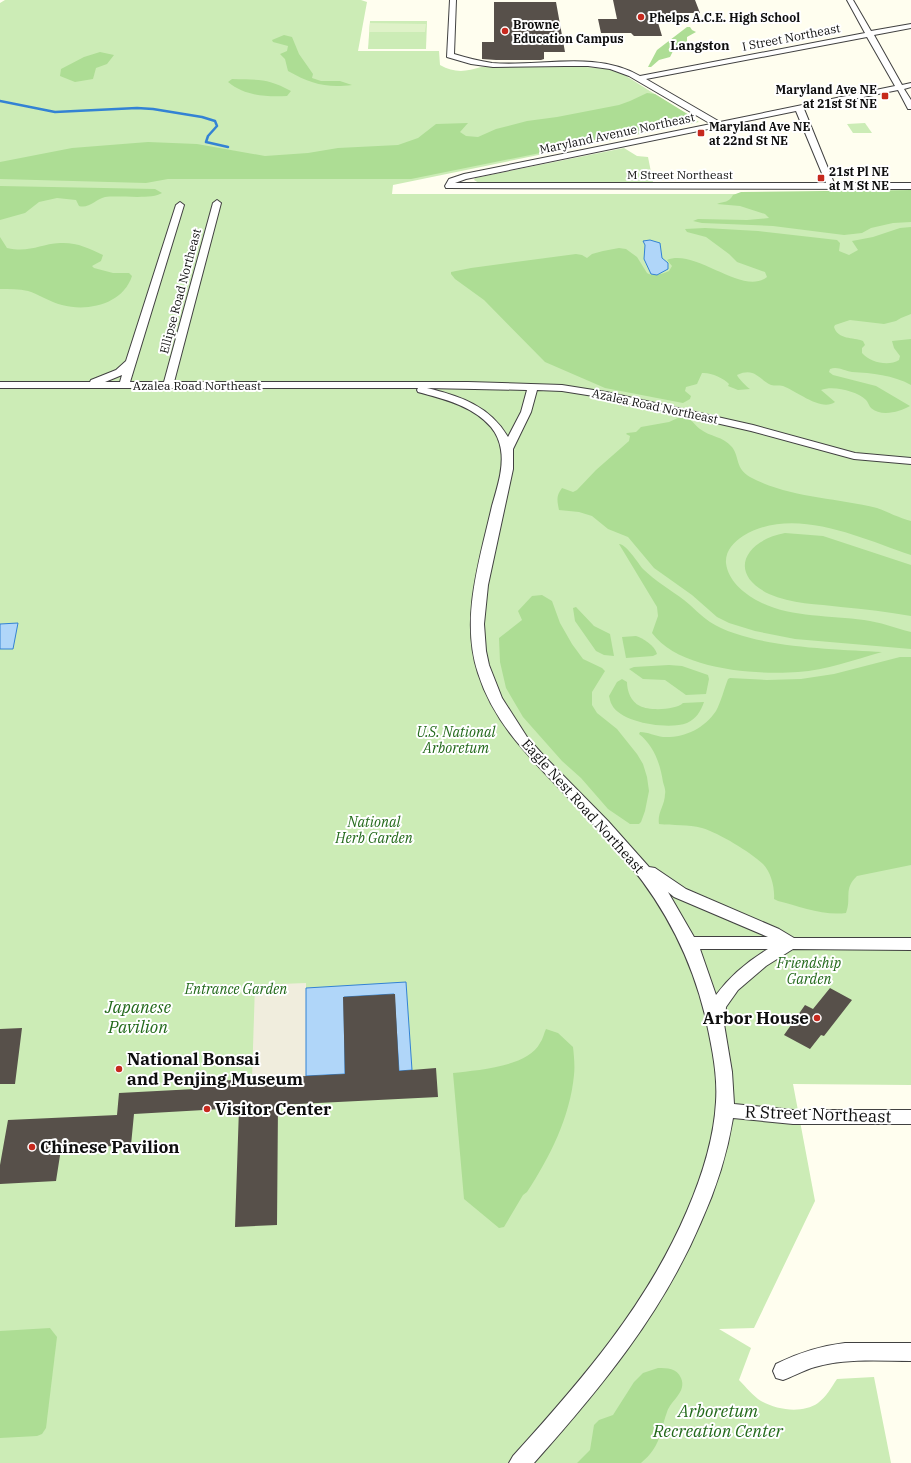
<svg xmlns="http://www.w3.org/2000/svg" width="911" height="1463" viewBox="0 0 911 1463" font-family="'IBM Plex Serif',serif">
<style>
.green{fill:#ccecb6}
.forest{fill:#addd94}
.pitch{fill:#dff2c8}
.plaza{fill:#f0eddd}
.water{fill:#b0d6f9;stroke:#3382d4}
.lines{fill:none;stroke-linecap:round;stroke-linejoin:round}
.stream{stroke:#3382d4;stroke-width:2.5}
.building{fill:#57504a}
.minor-casing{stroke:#414141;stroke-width:2}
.minor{fill:#fff;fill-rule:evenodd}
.poi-dot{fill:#c6291e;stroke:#fff;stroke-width:1.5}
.labels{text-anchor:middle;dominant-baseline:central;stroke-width:4;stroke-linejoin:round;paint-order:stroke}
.far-poi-label{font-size:12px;font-weight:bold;fill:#0e0e0e;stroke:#fff;text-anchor:start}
.far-street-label{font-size:12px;fill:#0e0e0e;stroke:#fff}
.far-neighbourhood-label{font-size:13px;font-weight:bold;fill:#0e0e0e;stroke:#fff}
.park-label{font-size:14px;font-style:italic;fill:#22691a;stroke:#fff}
.street-label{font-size:14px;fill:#0e0e0e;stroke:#fff}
.near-park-label{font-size:17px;font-style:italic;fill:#22691a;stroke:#fff}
.near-poi-label{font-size:17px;font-weight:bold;fill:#0e0e0e;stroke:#fff;text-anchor:start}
.near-street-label{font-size:17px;fill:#0e0e0e;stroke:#fff}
</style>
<rect width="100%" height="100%" fill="#fffeef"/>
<g class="green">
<path d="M 5,0 L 361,0 L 367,2 L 358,51 L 439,51 L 440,65 C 454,73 466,72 481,67 L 586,67 L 607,69 L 623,74 L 699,122 L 393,185 L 392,194 L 911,194 L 911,1085 L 793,1084 L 815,1201 L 754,1328 L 719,1329 L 751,1348 L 739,1380 C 746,1387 753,1396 761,1401 C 777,1410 802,1414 818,1403 C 826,1397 831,1388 837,1379 L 874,1377 L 891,1463 L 0,1463 L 0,3 Z"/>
<polygon points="370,21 427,21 426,49 368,49"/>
<polygon points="865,123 872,133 853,133 847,124"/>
<polygon points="624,148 637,156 648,157 653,182 479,183 474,180 475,178"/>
</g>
<g class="forest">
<polygon points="687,27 690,27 692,30 696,32 687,37 687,42 673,51 670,57 659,60 651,67 648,67 657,50"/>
<path d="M 284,35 L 292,37 L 299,54 L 313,74 L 312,78 L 321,81 L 340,81 L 352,85 C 326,88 311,84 288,71 L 285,59 L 280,54 L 287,51 L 288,46 L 273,42 L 272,40 Z"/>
<polygon points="100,52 114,55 107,64 96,68 93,79 75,82 60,76 61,69 84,57"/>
<path d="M 232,79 C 258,80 268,78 291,91 L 287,96 C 266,97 245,96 228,82 Z"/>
<polygon points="647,93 655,94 694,118 695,120 684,124 411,179 168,179 146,183 0,179 0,162 72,148 148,142 197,144 265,156 308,153 338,148 398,145 418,138 436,124 468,123 460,132 466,136 478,137 496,129 527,121 557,117 619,105 630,101"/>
<path d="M 0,186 L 155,189 L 162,193 C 151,200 119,195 105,197 C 96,199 89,209 79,206 L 76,200 L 57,198 L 39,202 L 25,213 L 0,220 Z"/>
<path d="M 911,190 L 911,222 L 893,223 L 871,228 L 862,233 L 844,235 L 773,226 L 702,223 L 693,221 L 698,219 L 747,220 L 769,218 L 765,214 L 740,206 L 717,204 C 724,201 729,203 733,195 L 741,192 Z"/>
<path d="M 911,227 L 911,314 L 901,318 L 896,321 L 884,324 L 850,320 L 835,325 L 834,327 C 838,340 853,337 863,341 L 865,345 L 862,348 L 862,353 C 870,362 888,367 899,360 L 900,356 L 894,348 L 892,341 L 911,339 L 911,385 C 893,375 872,373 852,372 C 844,371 838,366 830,369 L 829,372 L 833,375 L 876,386 L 910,406 C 900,412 881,417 871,408 C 869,406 868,402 866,400 C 857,391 833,385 821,390 L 835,402 C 821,412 797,391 783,386 C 779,385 775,386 771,385 C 758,379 755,367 737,375 C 738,378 747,387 750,389 L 738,390 L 728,386 L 729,384 C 724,378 710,372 702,373 L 697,384 L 686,387 L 685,391 L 691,396 L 690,399 L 683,403 L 605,388 L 545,362 L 484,300 L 455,279 L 451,274 L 451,272 L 471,268 L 576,254 L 582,255 L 587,258 L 592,254 L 603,251 L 619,248 L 626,249 L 637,257 L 647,273 C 654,277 662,274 669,271 L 672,266 L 667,260 C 696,248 743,297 767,277 L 765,272 L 737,262 L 729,254 L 706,237 L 687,232 L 685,229 L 705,228 L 758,231 L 837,240 L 840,243 L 839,251 L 849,255 L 858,250 L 852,241 L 873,237 L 900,228 Z"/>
<path d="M 0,237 L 7,248 C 30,253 40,244 60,243 C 76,242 89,248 103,255 L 101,261 L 92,266 L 94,268 L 113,273 L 129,273 L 132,276 C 123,304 88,312 62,305 C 50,302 38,294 28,291 C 19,289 9,289 0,289 Z"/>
<path d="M 680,417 C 692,417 693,424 700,429 C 710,437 723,436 732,447 C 740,458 735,468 750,477 C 790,498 834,497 877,508 C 888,512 899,518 911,521 L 911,555 C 860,538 794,505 743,536 C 734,542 725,551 726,563 C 728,580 743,593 758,601 C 790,618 829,615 864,620 C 880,622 895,628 911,632 L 911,649 L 795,639 L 755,631 L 729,623 L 717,617 L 692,595 L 654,568 L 628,537 L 608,529 L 592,516 L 579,512 L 559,510 C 557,500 556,496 562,488 L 573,492 L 577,490 L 596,470 L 629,441 L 630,436 L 626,434 L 627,433 L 636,432 L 641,427 L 669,422 Z"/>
<path d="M 785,533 L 823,536 L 911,565 L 911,616 C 888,612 865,609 841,607 C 818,604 791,604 769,594 C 726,573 746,540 785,533 Z"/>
<path d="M 619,544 C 626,544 638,563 643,569 C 655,581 671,590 684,600 C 693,607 701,616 710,622 C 751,648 833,649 882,652 C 854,660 826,670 798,672 C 756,675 679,670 652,633 L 658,616 L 657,607 Z"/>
<polygon points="542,595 552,601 560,623 572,644 583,659 602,668 605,671 592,692 592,705 597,713 617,729 637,754 643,764 647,777 649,791 645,811 641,822 639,824 630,824 608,809 581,778 562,761 523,717 506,688 500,662 499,638 522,620 518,611 532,596"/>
<polygon points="576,607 594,626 610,634 614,656 604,655 596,651 575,621 573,608"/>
<path d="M 636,636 C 643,638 655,646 657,654 L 653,656 L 626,658 L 622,637 Z"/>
<path d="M 900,657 L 911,657 L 911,865 L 857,876 C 843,889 852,898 846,913 C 823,916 799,906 778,901 L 774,899 C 775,888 771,872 763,864 C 750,852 719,833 702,828 C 688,824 673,826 659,824 C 657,813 665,805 665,794 C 666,790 664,786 663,782 C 660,763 654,746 639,734 L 640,732 C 648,732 655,736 663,737 C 684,738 704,729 716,711 C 721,702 724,689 728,679 L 730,678 L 767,680 L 801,679 L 834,674 Z"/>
<polygon points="669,665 682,666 708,675 709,679 706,694 686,695 665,680 643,679 629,669 634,667"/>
<path d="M 622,679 L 627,682 C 627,691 631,702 640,706 C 649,711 676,710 683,703 L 704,702 C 701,711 696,719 687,723 C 669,730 621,723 612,705 C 610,702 610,699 609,696 L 617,682 Z"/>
<path d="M 546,1029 L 558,1033 L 573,1047 C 574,1056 575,1066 574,1075 C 570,1117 550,1157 527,1192 L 523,1195 L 504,1227 L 499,1228 L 464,1199 L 453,1073 C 477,1070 528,1067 540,1043 C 543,1039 544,1033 546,1029 Z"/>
<polygon points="50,1328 57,1337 46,1428 42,1434 37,1436 0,1438 0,1331"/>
<path d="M 658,1368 C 667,1368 677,1368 681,1378 C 687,1392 671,1400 667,1412 C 662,1425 661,1439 653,1450 C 650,1455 645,1459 641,1463 L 577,1463 L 590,1450 L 594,1425 L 599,1420 L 613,1415 L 634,1382 L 643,1373 Z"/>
</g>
<polygon class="pitch" points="370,23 426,24 425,32 369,32"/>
<polygon class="plaza" points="306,983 306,1076 252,1079 255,985"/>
<g class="water">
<polygon points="643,241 650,240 660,243 662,258 668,263 668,269 657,275 651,274 644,259 645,245"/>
<polygon points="18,623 13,649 0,649 0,624"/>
<polygon points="406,982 412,1070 399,1071 394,994 344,997 345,1074 306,1076 306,988"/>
</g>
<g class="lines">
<polyline class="stream" points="0,101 55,112 137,108 153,109 202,117 215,121 217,126 208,136 206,142 228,147"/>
</g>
<g class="building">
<polygon points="613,0 695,0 700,13 666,13 667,16 656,16 662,36 634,36 631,33 601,33 598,19 617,19"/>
<polygon points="494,2 556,2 565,52 544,52 544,59 541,60 496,60 482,59 482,42 494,42"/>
<polygon points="830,988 852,1000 824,1036 821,1035 810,1049 784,1035 805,1005 813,1009"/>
<polygon points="395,994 399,1071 436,1068 438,1097 278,1105 277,1225 235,1227 239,1108 134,1114 131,1145 61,1149 56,1181 0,1184 0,1165 8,1120 117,1115 119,1093 195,1089 195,1082 345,1074 343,997"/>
<polygon points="22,1028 15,1084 0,1084 0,1029"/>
</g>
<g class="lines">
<defs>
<g id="minor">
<path d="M 450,0 L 456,0 L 454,54 C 467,58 479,61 492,63 C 540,67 596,50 640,76 L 865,33 L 847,0 L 853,0 L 871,31 L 911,24 L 911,28 L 874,35 L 902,85 L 911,83 L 911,87 L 904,89 L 911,100 L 911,109 L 908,109 L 898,90 L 804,109 L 834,183 L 911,183 L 911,189 L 446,188 L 445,186 L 449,179 L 464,174 L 711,124 L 629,76 L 610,69 L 588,66 L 565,66 L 493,67 L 471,64 L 447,57 ZM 867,37 L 895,86 L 720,122 L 646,79 ZM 796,111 L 826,183 L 455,183 L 466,179 Z"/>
<path d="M 217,200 L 221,203 L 174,382 L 468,382 L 562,385 L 606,392 L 753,425 L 855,453 L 911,458 L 911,464 L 854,459 L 751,431 L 606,398 L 562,391 L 537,390 L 531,412 L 513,449 L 513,469 L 488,585 L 484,624 L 486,651 L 489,665 L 502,698 L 527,737 L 544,756 L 608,821 L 649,867 L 655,868 L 686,889 L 779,929 L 794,938 L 911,938 L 911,950 L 793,949 L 766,966 L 738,990 L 726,1007 L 725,1020 L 724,1024 L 732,1072 L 734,1104 L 793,1110 L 911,1110 L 911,1124 L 793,1124 L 733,1118 C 727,1155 716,1189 701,1222 C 662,1314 600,1389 534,1463 L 509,1463 L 513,1456 C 581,1381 647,1305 687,1211 C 702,1176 714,1139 716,1102 C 718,1073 711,1043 705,1015 C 691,958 666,909 629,864 C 608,838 584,814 561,790 C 527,755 493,721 478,673 C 460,619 480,559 492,506 C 497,488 504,468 501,450 C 500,442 496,433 491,427 C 473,406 444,399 418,392 L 417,390 L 418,388 L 0,388 L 0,382 L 90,382 L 91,380 L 116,370 L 126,361 L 176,205 L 180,202 L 184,205 L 130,382 L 164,382 L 213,203 ZM 122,375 L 120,382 L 105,382 ZM 427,388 L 527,390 L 521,412 L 508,437 C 490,406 460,396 427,388 ZM 668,892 L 674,897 L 768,937 L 694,937 ZM 700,949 L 768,949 C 748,961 730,976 716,995 Z"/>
<path d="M 845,1343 L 911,1343 L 911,1361 C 879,1361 846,1358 815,1367 C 804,1370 794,1376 783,1380 L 776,1378 L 773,1371 L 776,1364 C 798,1353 820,1346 845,1343 Z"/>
</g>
</defs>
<use href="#minor" class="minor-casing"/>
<use href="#minor" class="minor"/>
</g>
<g class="poi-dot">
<circle cx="641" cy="17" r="4"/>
<circle cx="505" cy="31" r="4"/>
<rect x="881" y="92" width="8" height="8" rx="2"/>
<rect x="697" y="129" width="8" height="8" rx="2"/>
<rect x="817" y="174" width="8" height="8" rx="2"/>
<circle cx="817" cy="1018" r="4"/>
<circle cx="119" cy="1069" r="4"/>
<circle cx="207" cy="1109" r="4"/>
<circle cx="32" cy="1147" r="4"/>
</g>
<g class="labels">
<g class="far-poi-label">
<text x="649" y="17">Phelps A.C.E. High School</text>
<text x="513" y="24">Browne<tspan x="513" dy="14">Education Campus</tspan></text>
<text x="877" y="89" text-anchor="end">Maryland Ave NE<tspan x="877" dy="14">at 21st St NE</tspan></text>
<text x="709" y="126">Maryland Ave NE<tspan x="709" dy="14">at 22nd St NE</tspan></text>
<text x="829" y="171">21st Pl NE<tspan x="829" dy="14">at M St NE</tspan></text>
</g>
<g class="far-street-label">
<text transform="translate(791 37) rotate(-11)">I Street Northeast</text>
<text transform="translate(617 133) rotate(-12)">Maryland Avenue Northeast</text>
<text x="680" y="174">M Street Northeast</text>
<text transform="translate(180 291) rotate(-75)">Ellipse Road Northeast</text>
<text x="197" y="385">Azalea Road Northeast</text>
<text transform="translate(655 406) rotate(12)">Azalea Road Northeast</text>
</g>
<g class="far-neighbourhood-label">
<text x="700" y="45">Langston</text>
</g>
<g class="park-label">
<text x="456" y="732">U.S. National<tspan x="456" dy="16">Arboretum</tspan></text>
<text x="374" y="822">National<tspan x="374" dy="16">Herb Garden</tspan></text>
<text x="809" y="963">Friendship<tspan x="809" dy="16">Garden</tspan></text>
<text x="236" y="989">Entrance Garden</text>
</g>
<g class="street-label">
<text transform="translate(583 806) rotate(48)">Eagle Nest Road Northeast</text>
</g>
<g class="near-park-label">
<text x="138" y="1007">Japanese<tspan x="138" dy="20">Pavilion</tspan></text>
<text x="718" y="1411">Arboretum<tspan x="718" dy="20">Recreation Center</tspan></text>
</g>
<g class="near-poi-label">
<text x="809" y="1018" text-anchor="end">Arbor House</text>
<text x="127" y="1059">National Bonsai<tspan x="127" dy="20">and Penjing Museum</tspan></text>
<text x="215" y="1109">Visitor Center</text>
<text x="40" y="1147">Chinese Pavilion</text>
</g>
<g class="near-street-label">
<text transform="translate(818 1114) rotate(2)">R Street Northeast</text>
</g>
</g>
</svg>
